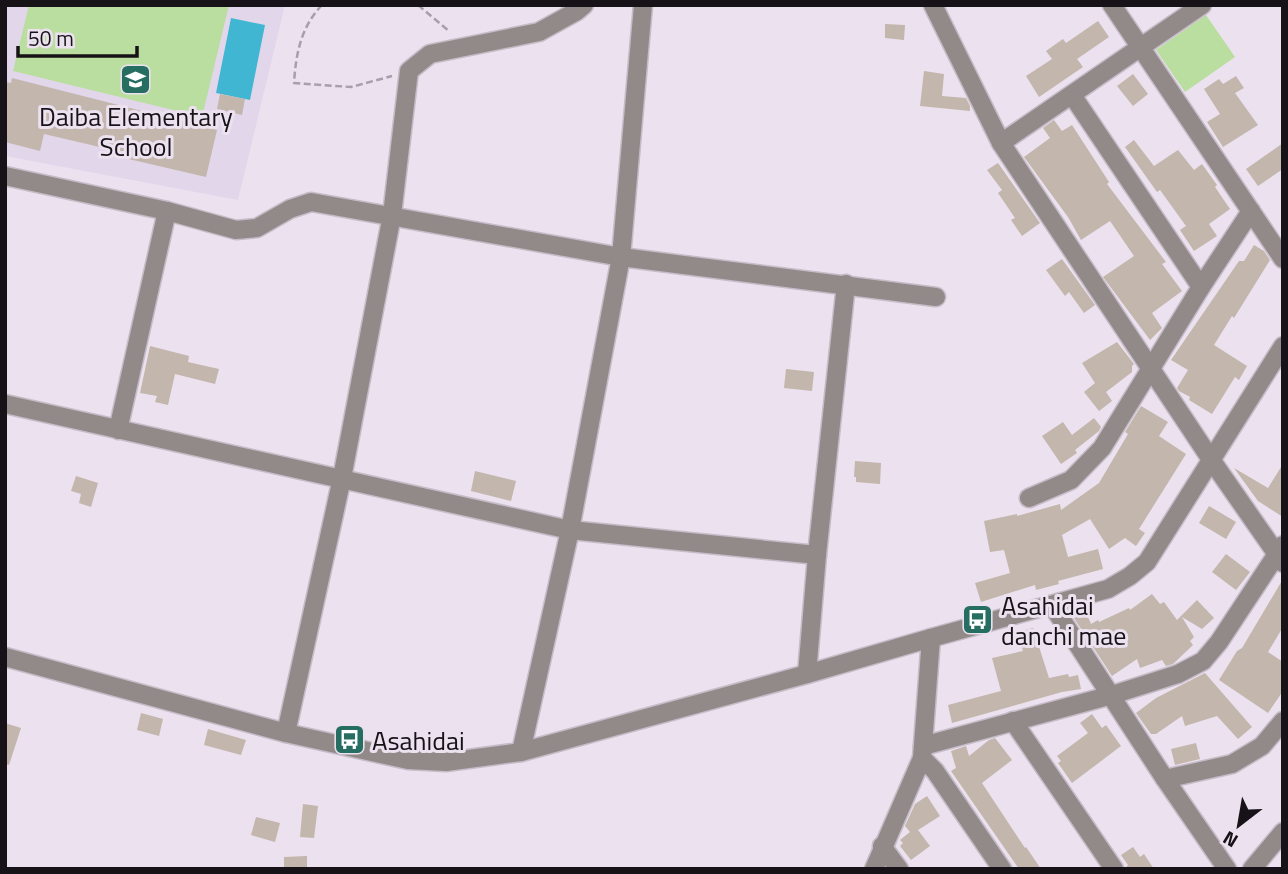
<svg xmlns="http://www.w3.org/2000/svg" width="1288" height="874" viewBox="0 0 1288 874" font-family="'Titillium Web',sans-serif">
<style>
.education{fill:#e2d6eb}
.green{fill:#b9de9f}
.water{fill:#40b6d3}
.building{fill:#c3b6ac}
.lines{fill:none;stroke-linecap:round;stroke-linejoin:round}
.minor-casing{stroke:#c5bcc8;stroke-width:21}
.tertiary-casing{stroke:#c5bcc8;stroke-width:21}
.path{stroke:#a79faa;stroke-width:2.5;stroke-dasharray:7 3.5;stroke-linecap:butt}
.minor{stroke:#928a89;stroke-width:18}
.tertiary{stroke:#928a89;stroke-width:18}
.labels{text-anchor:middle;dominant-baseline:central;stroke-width:6;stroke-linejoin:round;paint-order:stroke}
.poi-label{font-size:26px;fill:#161217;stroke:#ece1ef;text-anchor:start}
</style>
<rect width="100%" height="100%" fill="#ece1ef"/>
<polygon class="education" points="5,5 285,5 238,200 5,156"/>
<g class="green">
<polygon points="29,5 229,5 202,117 13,71"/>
<polygon points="1206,15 1235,57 1185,92 1156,50"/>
</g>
<polygon class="water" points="231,18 265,25 250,100 216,93"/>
<g class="building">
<polygon points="1098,21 1109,37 1077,59 1083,67 1039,97 1026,76 1052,59 1046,51 1063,39 1066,43"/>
<polygon points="885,24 905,25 904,40 885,38"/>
<polygon points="924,71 944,74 942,96 966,98 970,106 970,111 920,106"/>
<polygon points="1133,74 1148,94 1133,106 1117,86"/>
<polygon points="1236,76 1244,88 1235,93 1258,125 1223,147 1207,122 1220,114 1204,89 1219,79 1223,84"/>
<polygon points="12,78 217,130 206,177 120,157 121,152 44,134 40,151 5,142 5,82 11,83"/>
<polygon points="220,94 245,99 242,115 217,109"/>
<polygon points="1054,120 1062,131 1072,125 1109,182 1107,184 1166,262 1162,264 1182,291 1152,313 1162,328 1150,340 1103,277 1134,256 1110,221 1081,240 1068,217 1024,157 1050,138 1043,128"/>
<polygon points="1134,140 1154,166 1178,150 1194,170 1202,164 1217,185 1215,187 1230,209 1209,224 1217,236 1194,251 1180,230 1186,226 1160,190 1157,192 1125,147"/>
<polygon points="1283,143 1283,169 1258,186 1246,169"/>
<polygon points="998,163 1040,223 1022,236 1011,220 1015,218 998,193 1002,190 987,170"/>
<polygon points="1254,245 1264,251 1270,260 1234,318 1232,316 1214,345 1247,366 1239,380 1235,377 1212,414 1189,400 1190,397 1179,391 1177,388 1188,370 1171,360 1239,261 1244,261"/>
<polygon points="1062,259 1095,305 1084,313 1069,292 1065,296 1046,270"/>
<polygon points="1117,342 1134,364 1132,366 1132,372 1106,392 1112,401 1099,411 1084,392 1095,383 1082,363"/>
<polygon points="150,346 189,356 188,362 219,369 215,384 175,374 168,405 155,402 157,396 140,393"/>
<polygon points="786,369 814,372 812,391 784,388"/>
<polygon points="1141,406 1168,422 1159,436 1186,454 1139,529 1145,533 1136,546 1125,538 1109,549 1090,519 1062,535 1068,557 1098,549 1103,569 1058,581 1059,584 1036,590 1035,585 981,602 975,583 1010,573 1004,550 990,552 984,521 1017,514 1017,516 1060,504 1061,510 1099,483 1128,434 1125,432"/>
<polygon points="1094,418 1101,427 1099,431 1075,450 1077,453 1061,464 1042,436 1063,422 1072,435"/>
<polygon points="855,461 881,463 880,484 856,482 856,477 854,477"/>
<polygon points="1283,464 1283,517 1258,501 1234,468 1268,488"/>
<polygon points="475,471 516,481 511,501 471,491"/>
<polygon points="76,476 98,483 91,507 79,503 81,494 71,491"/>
<polygon points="1209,506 1236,522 1226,539 1199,523"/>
<polygon points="1226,554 1250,572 1236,590 1212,572"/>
<polygon points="1283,579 1283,627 1268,652 1283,662 1283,691 1268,713 1219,680 1237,651 1242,648"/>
<polygon points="1152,594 1160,604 1164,602 1177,620 1197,600 1214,618 1202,629 1182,617 1194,637 1190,641 1193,645 1173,664 1166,666 1162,660 1140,668 1137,659 1112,676 1074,618 1086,612 1091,624 1098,620 1099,622 1129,608 1130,610"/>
<polygon points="1033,628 1049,678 1068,674 1069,677 1078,675 1081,689 1062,692 952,723 948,705 1001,691 992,658 1023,651 1018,632"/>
<polygon points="1205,673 1252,727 1238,739 1217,716 1185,726 1182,716 1156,734 1151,734 1136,713 1156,698"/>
<polygon points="141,713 163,719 159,736 137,730"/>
<polygon points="1092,714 1102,728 1106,725 1121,746 1072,783 1058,763 1061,761 1057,756 1088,733 1080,723"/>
<polygon points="5,723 21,728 9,765 5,764"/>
<polygon points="208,729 246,740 241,755 204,745"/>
<polygon points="995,738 1012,760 982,783 1025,848 1026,847 1041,869 1019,869 951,771 956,768 951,751 966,746 969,756 989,740"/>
<polygon points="1196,743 1200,759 1175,765 1171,749"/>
<polygon points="927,796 940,816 918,830 930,846 911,860 900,846 903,843 900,840 910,832 905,826 915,804"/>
<polygon points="303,804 318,806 314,838 300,837"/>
<polygon points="256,817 280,823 275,842 251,835"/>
<polygon points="1133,847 1140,857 1144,854 1154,869 1125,869 1128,865 1121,855"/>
<polygon points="307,856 307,869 284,869 284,857"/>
</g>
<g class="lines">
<defs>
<g id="minor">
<polyline points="933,5 1001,143 1212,461 1283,563"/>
<polyline points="1112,5 1283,259"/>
<polyline points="1072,95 1201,287"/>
<polyline points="1001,143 1202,5"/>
<polyline points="5,176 167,211 236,230 257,228 290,209 311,202 621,257 936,297"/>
<polyline points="5,404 570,530 817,555"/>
<polyline points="118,430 167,211"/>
<polyline points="1029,498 1071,480 1102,448 1201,287 1251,211"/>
<polyline points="1052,605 1165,779 1227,869"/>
<polyline points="5,657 286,733 408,760 446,762 521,752 807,674 931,638 922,758 874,869"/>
<polyline points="807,674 817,555 846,284"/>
<polyline points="1013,721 1114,869"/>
<polyline points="286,733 342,478 392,215 409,71 430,54 539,32 577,11 584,5"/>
<polyline points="923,746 1112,695 1178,674 1203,661 1219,642 1283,545"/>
<polyline points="521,752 570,530 621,257 643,5"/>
<polyline points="922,758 935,771 1002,869"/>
<polyline points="1165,779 1232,764 1262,746 1283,721"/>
<polyline points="882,846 899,869"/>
<polyline points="1252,869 1283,832"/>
</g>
<polyline id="tertiary" points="931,638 1108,589 1130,576 1147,562 1283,346"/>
</defs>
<use href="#minor" class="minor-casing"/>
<use href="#tertiary" class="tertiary-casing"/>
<g class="path">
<path d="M 322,5 C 301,27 296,53 294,83 L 351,87 L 392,76"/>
<polyline points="418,5 450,32"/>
</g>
<use href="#minor" class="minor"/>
<use href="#tertiary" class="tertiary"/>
</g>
<defs>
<symbol id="school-square" viewBox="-11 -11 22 22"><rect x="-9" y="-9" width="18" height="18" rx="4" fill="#266d62" stroke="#ece1ef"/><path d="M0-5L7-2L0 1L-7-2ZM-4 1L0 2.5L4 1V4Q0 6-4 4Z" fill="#fff"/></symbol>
<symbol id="bus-square" viewBox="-11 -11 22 22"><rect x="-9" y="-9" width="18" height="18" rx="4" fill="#266d62" stroke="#ece1ef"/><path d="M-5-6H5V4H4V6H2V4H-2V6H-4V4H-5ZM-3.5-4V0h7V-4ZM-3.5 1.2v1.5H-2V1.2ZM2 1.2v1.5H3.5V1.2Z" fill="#fff"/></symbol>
</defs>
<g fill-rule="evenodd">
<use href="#school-square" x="118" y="62" width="35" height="35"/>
<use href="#bus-square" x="960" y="602" width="35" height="35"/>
<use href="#bus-square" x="332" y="722" width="35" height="35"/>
</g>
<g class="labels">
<g class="poi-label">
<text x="136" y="116" text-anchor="middle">Daiba Elementary<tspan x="136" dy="30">School</tspan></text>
<text x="1001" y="605">Asahidai<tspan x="1001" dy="30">danchi mae</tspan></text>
<text x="372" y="740">Asahidai</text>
</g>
</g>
<rect width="1288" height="874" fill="none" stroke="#161217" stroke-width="14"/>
<g transform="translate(1239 825) rotate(211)" stroke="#ece1ef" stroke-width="5" paint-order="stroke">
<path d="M0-5L12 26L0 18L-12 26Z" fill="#161217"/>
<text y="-10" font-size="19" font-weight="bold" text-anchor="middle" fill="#161217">N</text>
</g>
<path d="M18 46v10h119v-10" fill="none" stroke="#161217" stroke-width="3.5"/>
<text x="28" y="46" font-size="21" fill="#161217" stroke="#ece1ef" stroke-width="5" paint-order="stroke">50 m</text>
</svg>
